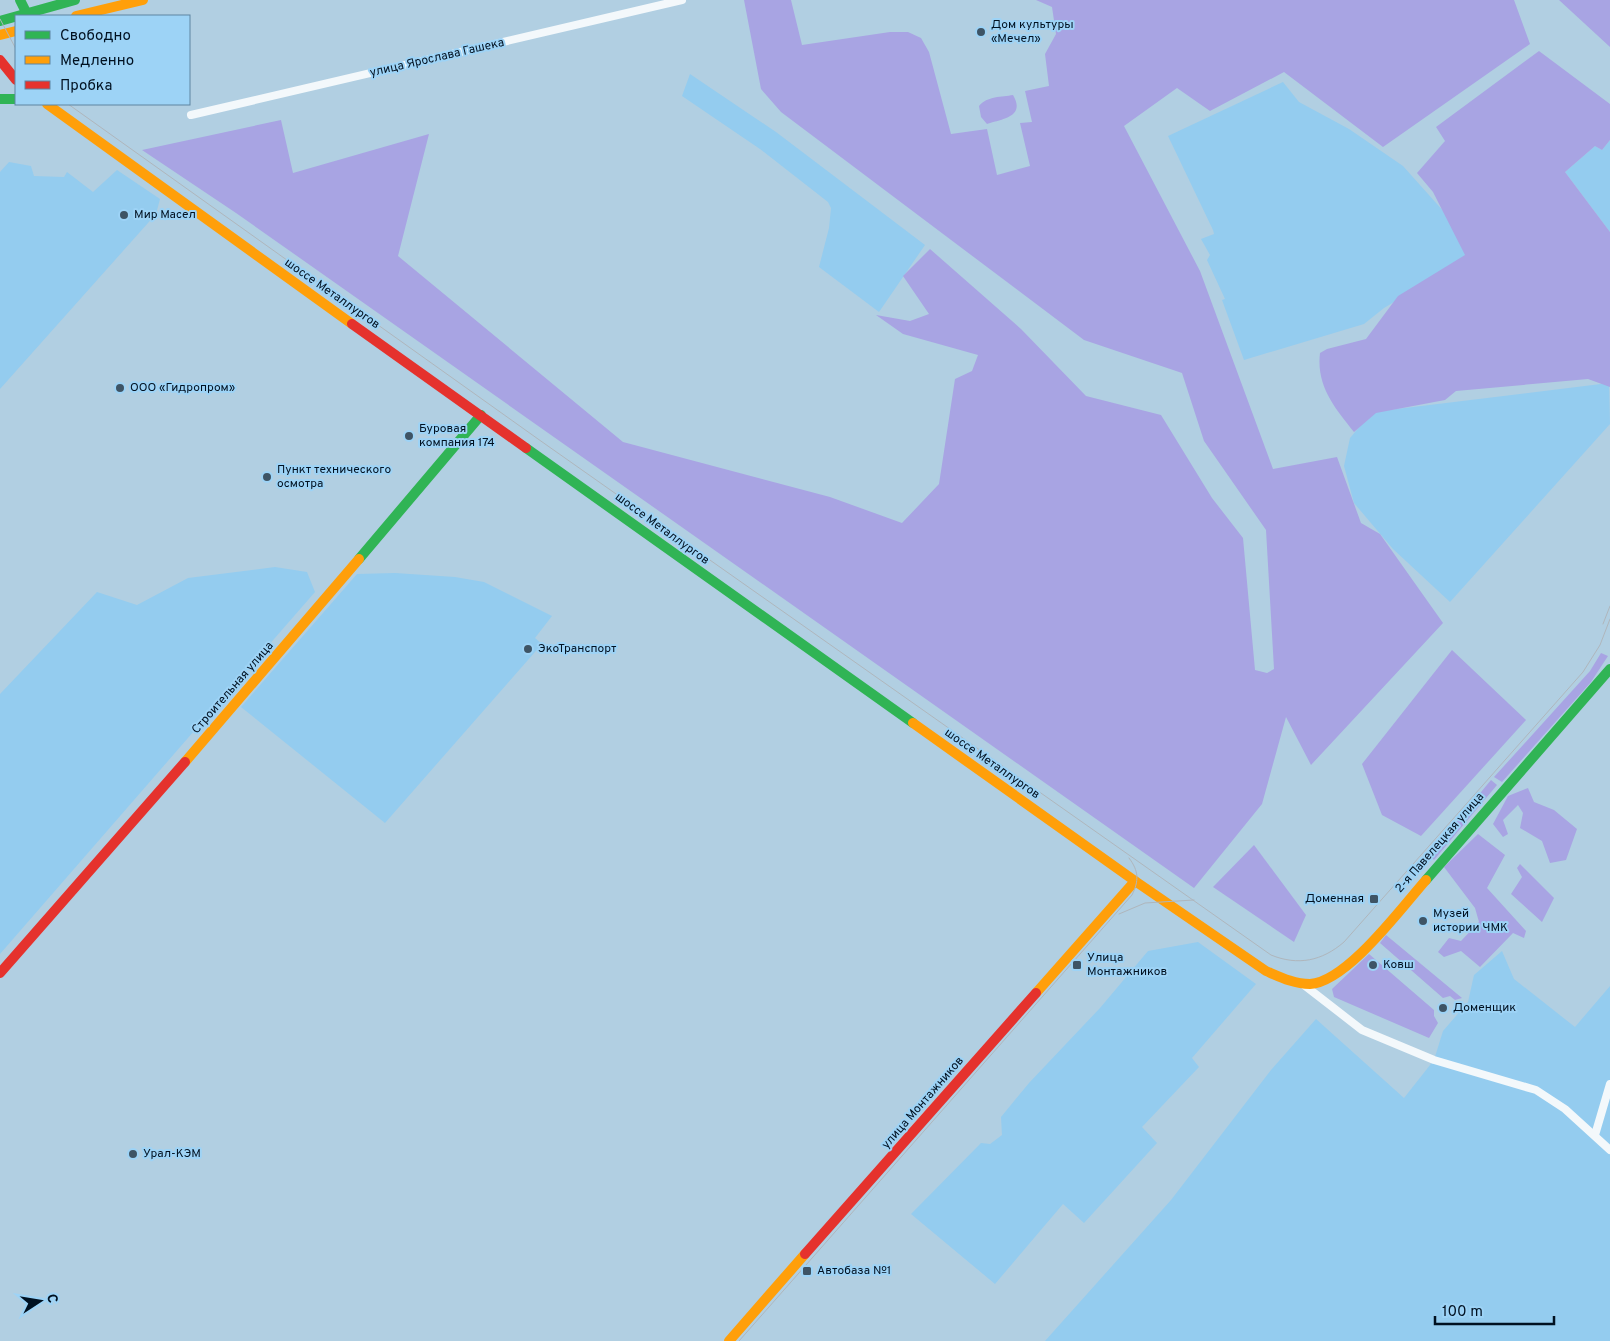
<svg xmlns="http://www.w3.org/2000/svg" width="1610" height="1341" viewBox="0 0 1610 1341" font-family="Overpass,sans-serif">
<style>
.built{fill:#94ccef}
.forest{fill:#a8a4e3}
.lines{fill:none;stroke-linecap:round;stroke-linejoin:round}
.street{stroke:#f3f8fb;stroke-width:8}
.fast{stroke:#30b455;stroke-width:10}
.slow{stroke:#ff9f0a;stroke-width:10}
.jam{stroke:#e5322d;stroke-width:10}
.tram{stroke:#afb6bc;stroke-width:1}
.poi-dot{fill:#3e5465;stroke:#9dd3f6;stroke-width:2}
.labels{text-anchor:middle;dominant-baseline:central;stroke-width:4;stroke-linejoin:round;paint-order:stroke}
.poi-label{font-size:12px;fill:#001121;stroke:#9dd3f6;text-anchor:start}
.street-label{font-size:12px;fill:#001121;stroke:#9dd3f6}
</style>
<rect width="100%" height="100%" fill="#b1cfe2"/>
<g class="built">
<polygon points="690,74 776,132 925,245 879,312 819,267 829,228 831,208 828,202 760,149 682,96"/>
<polygon points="1283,82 1299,102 1349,129 1403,166 1479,251 1384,308 1364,324 1244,360 1222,300 1225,299 1207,260 1210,255 1201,239 1214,234 1213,230 1168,136"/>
<polygon points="1610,140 1610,232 1565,172 1595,146 1602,150"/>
<polygon points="9,162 31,166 34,176 64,177 67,172 93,192 117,170 160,199 156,214 0,389 0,172"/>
<polygon points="1609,383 1610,424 1450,602 1393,549 1354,503 1344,466 1350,438 1372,412"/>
<polygon points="275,567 307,572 315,592 0,954 0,694 97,592 137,605 188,578"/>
<polygon points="395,573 455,577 484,582 552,616 535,638 542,644 385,823 241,707 357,574"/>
<polygon points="1198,942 1256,984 1192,1058 1199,1067 1142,1127 1157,1143 1084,1223 1063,1204 995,1284 911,1214 981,1143 990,1144 1002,1135 1001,1117 1029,1083 1100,1008 1148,951"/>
<polygon points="1502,951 1514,979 1575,1027 1610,986 1610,1341 1045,1341 1171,1200 1271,1070 1316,1019 1404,1098 1434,1060 1443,1031 1468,1002 1474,975"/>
</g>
<g class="forest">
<polygon points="744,0 791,0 802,45 890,32 908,32 921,38 929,52 951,134 987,129 997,175 1030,166 1020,123 1032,122 1025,91 1049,86 1045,54 1056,34 1052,7 1036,0 1514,0 1530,44 1383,147 1284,72 1210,111 1177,88 1124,126 1200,271 1273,469 1337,457 1361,523 1380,534 1443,623 1311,765 1286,717 1262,804 1194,888 236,213 142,150 281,120 293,173 429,134 398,256 623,442 830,497 902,523 939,484 955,379 972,371 978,355 903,334 876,315 910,321 929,314 903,276 930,249 1021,329 1086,396 1161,415 1212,498 1243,538 1255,670 1267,673 1274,669 1266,530 1204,441 1182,373 1084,340 781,112 761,89"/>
<polygon points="1559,0 1610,0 1610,47"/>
<path d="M 1539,51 L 1610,104 L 1610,140 L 1602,150 L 1595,146 L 1565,172 L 1610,232 L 1610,387 L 1588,379 L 1456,391 L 1445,400 L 1376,413 L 1354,432 C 1335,408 1316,386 1320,353 L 1327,349 L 1366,339 L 1398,296 L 1465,255 L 1433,192 L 1417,173 L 1445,141 L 1436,127 Z"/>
<path d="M 1013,95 C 1026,117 1002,119 987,124 L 981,117 L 979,106 C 987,96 1002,97 1013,95 Z"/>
<polygon points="1452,650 1526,720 1421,836 1382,815 1362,764"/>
<polygon points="1601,653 1608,656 1591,682 1502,782 1494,777 1590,671"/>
<polygon points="1491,780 1497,785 1434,860 1429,855"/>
<polygon points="1528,788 1534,802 1554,810 1577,829 1566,860 1550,863 1542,841 1520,828 1523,813 1518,805 1503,820 1508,834 1503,837 1493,824 1508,796"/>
<polygon points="1478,834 1505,855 1487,888 1526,931 1524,938 1513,933 1480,967 1461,951 1444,957 1438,952 1449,938 1461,941 1479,922 1475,908 1444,867"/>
<polygon points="1254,845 1306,915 1294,942 1213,887"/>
<polygon points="1520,864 1554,898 1542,922 1511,894 1522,877 1517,868"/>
<polygon points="1386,935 1462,998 1455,1000 1450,996 1443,998 1380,943"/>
<polygon points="1369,954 1434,1010 1434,1016 1438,1023 1429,1038 1334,997 1332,989"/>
</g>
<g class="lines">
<g class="street">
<polyline points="191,115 682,0"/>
<polyline points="1304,985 1362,1030 1434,1060 1536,1090 1565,1109 1610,1150"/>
<polyline points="1595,1135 1610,1084"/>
</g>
<g class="fast">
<polyline points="20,0 28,16"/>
<polyline points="0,21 75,0"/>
<polyline points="0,99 16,99"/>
<polyline points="526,448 913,723"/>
<polyline points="359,559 481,415"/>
<polyline points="1426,880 1610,669"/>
</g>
<g class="slow">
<polyline points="76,16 143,0"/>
<polyline points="0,35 16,31"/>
<polyline points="47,104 352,324"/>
<polyline points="913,723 1135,881 1036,993"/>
<polyline points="185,762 359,559"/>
<path d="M 1135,881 L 1266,971 C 1280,977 1294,984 1310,984 C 1347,982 1402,907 1426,880"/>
<polyline points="729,1341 805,1254"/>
</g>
<g class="jam">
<polyline points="0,60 16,80"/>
<polyline points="352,324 526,448"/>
<polyline points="0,973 185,762"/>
<polyline points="805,1254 1036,993"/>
</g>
<g class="tram">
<polyline points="0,19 16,49"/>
<path d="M 68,104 L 538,439 L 1271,955 C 1298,966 1322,961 1344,942 L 1583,672 L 1600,645 L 1610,619"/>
<polyline points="1603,624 1610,606"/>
<polyline points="1119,914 1145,903 1194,900"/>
<path d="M 739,1341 L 1132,895 C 1139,881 1139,871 1129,858"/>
</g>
</g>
<g class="poi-dot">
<circle cx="981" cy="32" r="5"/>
<circle cx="124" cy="215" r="5"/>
<circle cx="120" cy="388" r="5"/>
<circle cx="409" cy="436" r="5"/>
<circle cx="267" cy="477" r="5"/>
<circle cx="528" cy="649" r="5"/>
<rect x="1369" y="894" width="10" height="10" rx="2.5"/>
<circle cx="1423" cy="921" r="5"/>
<rect x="1072" y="960" width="10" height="10" rx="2.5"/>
<circle cx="1373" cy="965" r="5"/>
<circle cx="1443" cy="1008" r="5"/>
<circle cx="133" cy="1154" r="5"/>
<rect x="802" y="1266" width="10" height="10" rx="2.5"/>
</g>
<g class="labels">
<g class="poi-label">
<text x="991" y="25">Дом культуры<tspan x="991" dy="14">«Мечел»</tspan></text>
<text x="134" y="215">Мир Масел</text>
<text x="130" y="388">ООО «Гидропром»</text>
<text x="419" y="429">Буровая<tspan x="419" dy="14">компания 174</tspan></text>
<text x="277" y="470">Пункт технического<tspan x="277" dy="14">осмотра</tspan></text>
<text x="538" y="649">ЭкоТранспорт</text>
<text x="1364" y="899" text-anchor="end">Доменная</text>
<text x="1433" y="914">Музей<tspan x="1433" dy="14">истории ЧМК</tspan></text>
<text x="1087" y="958">Улица<tspan x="1087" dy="14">Монтажников</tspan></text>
<text x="1383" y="965">Ковш</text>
<text x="1453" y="1008">Доменщик</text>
<text x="143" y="1154">Урал-КЭМ</text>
<text x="817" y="1271">Автобаза №1</text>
</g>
<g class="street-label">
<text transform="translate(437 58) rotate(-13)">улица Ярослава Гашека</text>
<text transform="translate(332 294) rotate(35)">шоссе Металлургов</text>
<text transform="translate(662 529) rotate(36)">шоссе Металлургов</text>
<text transform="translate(233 688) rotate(-49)">Строительная улица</text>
<text transform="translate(992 764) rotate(35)">шоссе Металлургов</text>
<text transform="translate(1440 843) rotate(-49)">2-я Павелецкая улица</text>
<text transform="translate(923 1103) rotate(-49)">улица Монтажников</text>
</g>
</g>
<rect x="15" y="15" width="175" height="90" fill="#9dd3f6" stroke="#5e85a1"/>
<rect x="25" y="31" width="25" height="8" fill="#30b455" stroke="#5e85a1"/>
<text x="60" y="40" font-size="15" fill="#001121">Свободно</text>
<rect x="25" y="56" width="25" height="8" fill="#ff9f0a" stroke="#5e85a1"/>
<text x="60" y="65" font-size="15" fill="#001121">Медленно</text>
<rect x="25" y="81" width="25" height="8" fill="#e5322d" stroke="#5e85a1"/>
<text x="60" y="90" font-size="15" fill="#001121">Пробка</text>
<g transform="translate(40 1301) rotate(78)" stroke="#9dd3f6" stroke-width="4" paint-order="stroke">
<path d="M0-4L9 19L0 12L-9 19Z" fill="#001121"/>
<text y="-8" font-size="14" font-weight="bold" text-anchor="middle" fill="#001121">С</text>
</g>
<path d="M1435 1316v8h119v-8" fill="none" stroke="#001121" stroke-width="2.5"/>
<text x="1442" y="1316" font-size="15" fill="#001121" stroke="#9dd3f6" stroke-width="4" paint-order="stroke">100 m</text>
</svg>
